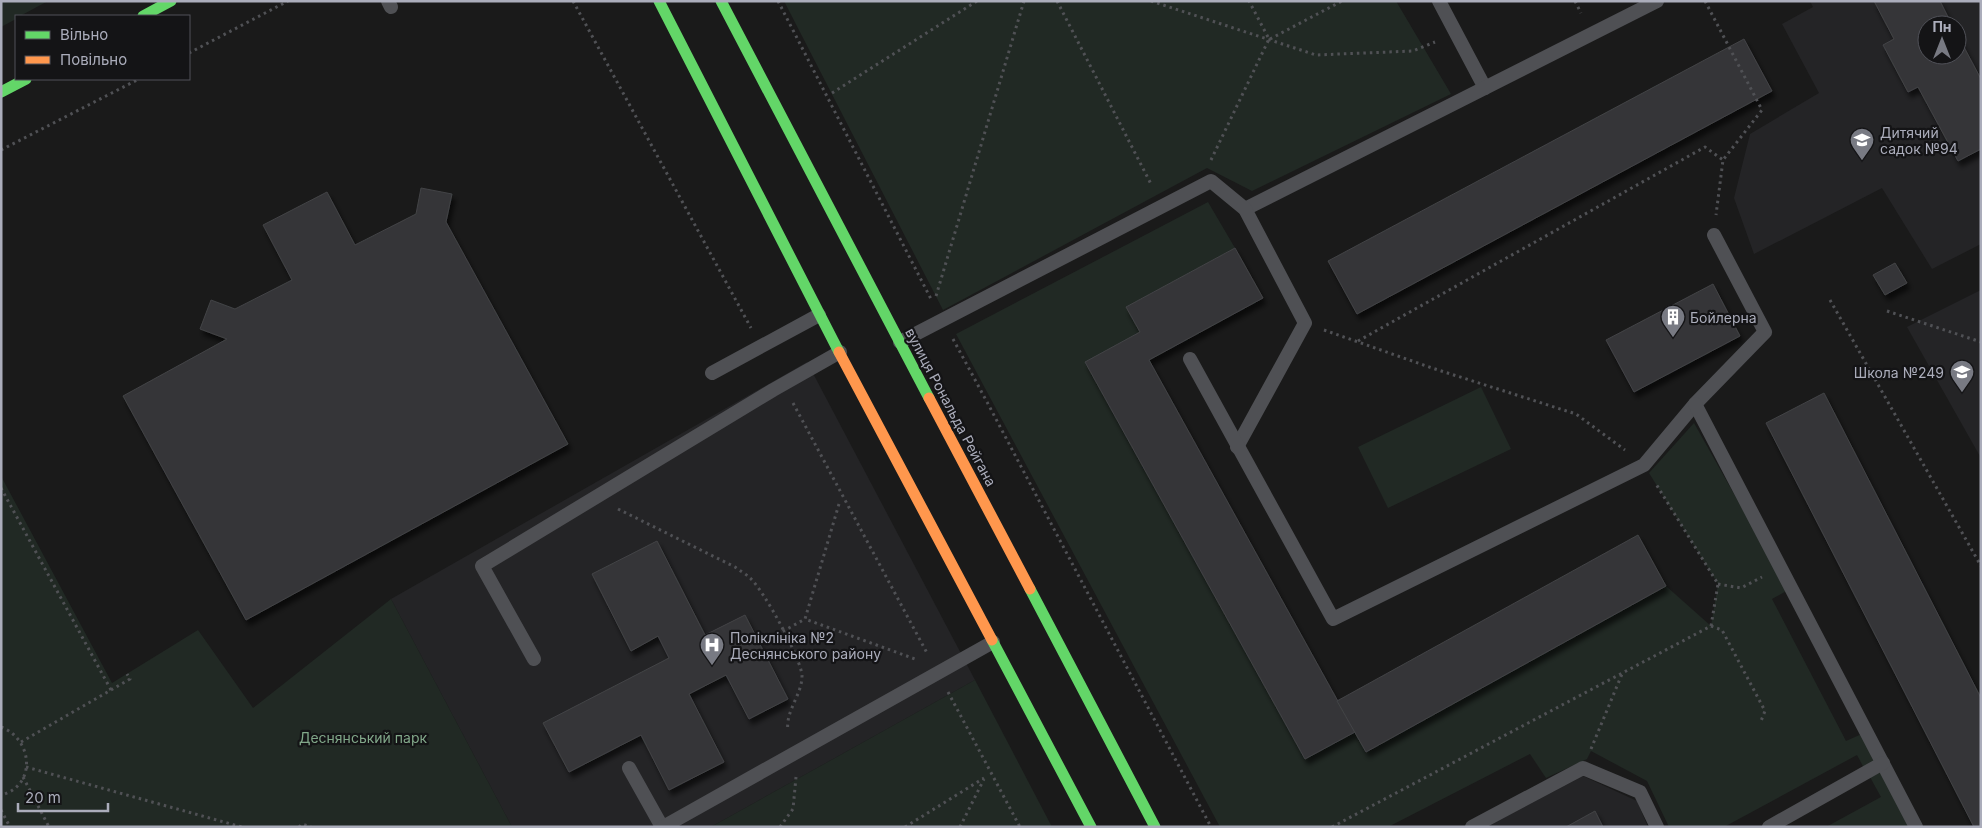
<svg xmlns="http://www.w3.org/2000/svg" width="1982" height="828" viewBox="0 0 1982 828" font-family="Inter,sans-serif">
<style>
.built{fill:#242426;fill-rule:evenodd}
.green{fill:#212924}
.building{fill:#363638;stroke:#424346;filter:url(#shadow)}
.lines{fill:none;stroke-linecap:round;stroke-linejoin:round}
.path{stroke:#505155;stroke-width:3;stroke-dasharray:2.5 4;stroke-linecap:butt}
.lane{stroke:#4f5054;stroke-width:14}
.fast{stroke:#63d668;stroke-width:11}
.slow{stroke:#ff974d;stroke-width:11}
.labels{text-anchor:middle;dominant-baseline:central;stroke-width:4.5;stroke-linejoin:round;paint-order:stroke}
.poi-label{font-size:14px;fill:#abadbb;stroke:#141416;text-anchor:start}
.street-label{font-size:14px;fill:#abadbb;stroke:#141416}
.park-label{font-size:14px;fill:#81a789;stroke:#141416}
</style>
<defs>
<filter id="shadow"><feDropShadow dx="3" dy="5.5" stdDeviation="2.5" flood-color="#0009"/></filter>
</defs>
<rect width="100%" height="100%" fill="#1a1a1a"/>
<g class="built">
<path d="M 1810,1 L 1981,1 L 1981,244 L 1932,269 L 1882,188 L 1754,254 L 1734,198 L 1750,134 L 1819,93 L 1782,24 L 1813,7 ZM 1927,25 L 1957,25 L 1957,55 L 1927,55 Z"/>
<polygon points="1981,290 1981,458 1907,327"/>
<polygon points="807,362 975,680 711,827 512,827 391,599"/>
<polygon points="1583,776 1637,801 1648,827 1486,827"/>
</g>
<g class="green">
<polygon points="1,1 48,1 20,16 16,16 16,19 1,27"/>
<polygon points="784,1 1396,1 1451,94 1252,191 1207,168 943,310"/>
<polygon points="1208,202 1235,248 1126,307 1140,332 1085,363 1305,759 1355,732 1366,752 1666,586 1711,626 1718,584 1649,473 1694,423 1788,590 1772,599 1846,741 1864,733 1877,757 1865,770 1857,755 1724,827 1669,827 1647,781 1591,751 1587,759 1546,778 1530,754 1388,827 1220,827 956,334"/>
<polygon points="1481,387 1511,449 1388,508 1358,447"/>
<polygon points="1,476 112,683 198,630 253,708 391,599 512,827 1,827"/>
<polygon points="975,680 1052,827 711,827"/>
<polygon points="1881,772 1909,827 1826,827 1881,797 1870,777"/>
</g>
<g class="building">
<polygon points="1874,1 1940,1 1952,25 1927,25 1927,55 1957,55 1957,34 1981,79 1981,149 1958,161 1918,87 1908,92 1883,45 1894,39"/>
<polygon points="1744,39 1772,91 1357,314 1328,261"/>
<polygon points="421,188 452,194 446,222 568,444 246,620 123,396 227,339 200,329 211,300 235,309 292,280 263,225 327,192 355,245 416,214"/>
<polygon points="1235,248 1263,298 1149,360 1355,732 1305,759 1085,362 1140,332 1126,307"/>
<polygon points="1895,263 1907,283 1885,295 1873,275"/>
<polygon points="1713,284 1740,336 1634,392 1606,340"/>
<polygon points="1824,393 1981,698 1981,827 1974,827 1766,423"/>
<polygon points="1638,535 1666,586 1366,752 1337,701"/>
<polygon points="657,541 705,635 745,615 788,699 749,719 726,675 689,694 724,762 669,790 641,735 569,772 543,723 669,658 658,636 631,651 592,574"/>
<polygon points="1595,811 1603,827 1566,827"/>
</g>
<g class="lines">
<g class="path">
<polyline points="573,1 751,328"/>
<polyline points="778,1 932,301"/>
<polyline points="1057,1 1152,186"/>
<polyline points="1151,1 1316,55 1413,51 1435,42"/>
<polyline points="1575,1 1581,13"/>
<polyline points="1705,1 1762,110 1723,160 1716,215"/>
<polyline points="1270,39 1342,1"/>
<polyline points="189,53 288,1"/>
<polyline points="832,93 977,1"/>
<polyline points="1,150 139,79"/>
<polyline points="1211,160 1269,39 1249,1"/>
<polyline points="936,296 1024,1"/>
<polyline points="1830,300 1981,566"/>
<polyline points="1887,311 1981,342"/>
<polyline points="1324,330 1432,368 1576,414 1625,450"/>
<polyline points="953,339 987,402 1211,827"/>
<polyline points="1358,341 1705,147 1723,160"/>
<polyline points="793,403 927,653"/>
<polyline points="1,488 111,690 21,742"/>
<polyline points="839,504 805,619 915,659"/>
<path d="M 618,509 L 735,567 C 740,571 746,574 750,578 C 763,589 802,660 802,676 C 802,695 785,711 788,731"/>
<polyline points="1718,584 1741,588 1762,577"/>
<polyline points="1711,626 1722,630 1765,711 1761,721"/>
<polyline points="760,644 805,619"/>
<polyline points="111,690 130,679 127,674"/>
<polyline points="948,692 1020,827"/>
<path d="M 1,727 C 33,739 37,786 1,795"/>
<polyline points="1591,749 1622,674"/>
<polyline points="26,767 242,827"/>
<polyline points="23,777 49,827"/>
<polyline points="1,810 10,827"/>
<polyline points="299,827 302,824 311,827"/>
<polyline points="780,827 793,809 796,777"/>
<polyline points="905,827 984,778"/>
<polyline points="960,827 984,779"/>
<polyline points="1332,827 1711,626 1718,584 1656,484"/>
</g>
<g class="lane">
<polyline points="388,1 391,7"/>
<polyline points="1439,1 1485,88"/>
<polyline points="1245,209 1657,1"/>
<polyline points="900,342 1211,181 1245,209 1305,323 1237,447"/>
<polyline points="1190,359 1333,619 1644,465 1695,404 1765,332 1714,235"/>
<polyline points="712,373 819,315"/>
<polyline points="1695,404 1916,827"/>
<polyline points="534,659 482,566 773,390 840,352"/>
<polyline points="629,768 662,827"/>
<polyline points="663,827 993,642"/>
<polyline points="1472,827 1583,768 1640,792 1657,827"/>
<polyline points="1769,827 1883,763"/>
</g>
<g class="fast">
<polyline points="659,1 839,352"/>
<polyline points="721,1 929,398"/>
<polyline points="143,16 171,1"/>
<polyline points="1,92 26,79"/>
<polyline points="1030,589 1155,827"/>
<polyline points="992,640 1091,827"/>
</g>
<g class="slow">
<polyline points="839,352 992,640"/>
<polyline points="929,398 1030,589"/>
</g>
</g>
<defs>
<symbol id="school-pin" viewBox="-11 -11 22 30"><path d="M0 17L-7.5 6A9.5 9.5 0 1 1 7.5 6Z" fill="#787a83" stroke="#141416"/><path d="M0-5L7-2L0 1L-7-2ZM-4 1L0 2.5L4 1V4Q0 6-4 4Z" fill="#fff"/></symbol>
<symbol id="building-pin" viewBox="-11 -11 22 30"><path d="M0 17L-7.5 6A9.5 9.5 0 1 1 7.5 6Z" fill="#787a83" stroke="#141416"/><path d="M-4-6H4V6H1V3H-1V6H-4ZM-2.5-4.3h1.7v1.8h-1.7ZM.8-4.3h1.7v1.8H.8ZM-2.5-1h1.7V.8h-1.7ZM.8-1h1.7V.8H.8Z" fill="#fff"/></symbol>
<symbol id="hospital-pin" viewBox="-11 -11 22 30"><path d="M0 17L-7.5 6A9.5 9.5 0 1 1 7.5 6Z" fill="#787a83" stroke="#141416"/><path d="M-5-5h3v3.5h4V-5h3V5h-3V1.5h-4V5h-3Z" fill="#fff"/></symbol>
</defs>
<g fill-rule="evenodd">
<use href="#school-pin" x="1848" y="126" width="28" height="38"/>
<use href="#building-pin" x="1659" y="303" width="28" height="38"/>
<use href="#school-pin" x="1948" y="358" width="28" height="38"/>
<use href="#hospital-pin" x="698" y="631" width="28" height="38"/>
</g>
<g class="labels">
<g class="poi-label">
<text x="1880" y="132">Дитячий<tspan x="1880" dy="16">садок №94</tspan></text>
<text x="1690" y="317">Бойлерна</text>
<text x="1944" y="372" text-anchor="end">Школа №249</text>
<text x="730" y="637">Поліклініка №2<tspan x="730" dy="16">Деснянського району</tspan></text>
</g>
<g class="street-label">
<text transform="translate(951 407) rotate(62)">вулиця Рональда Рейгана</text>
</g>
<g class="park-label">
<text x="363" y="737">Деснянський парк</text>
</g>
</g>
<rect width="1982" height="828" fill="none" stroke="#abadbb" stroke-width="5"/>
<rect x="15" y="15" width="175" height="65" fill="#141416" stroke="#505158"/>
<rect x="25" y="31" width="25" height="8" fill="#63d668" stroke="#505158"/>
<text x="60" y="40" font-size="15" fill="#abadbb">Вільно</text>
<rect x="25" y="56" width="25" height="8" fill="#ff974d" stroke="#505158"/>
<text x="60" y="65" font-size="15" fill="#abadbb">Повільно</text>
<g transform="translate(1942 40)"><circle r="24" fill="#141416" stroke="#505158"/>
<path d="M0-4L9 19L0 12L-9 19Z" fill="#787a83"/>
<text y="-8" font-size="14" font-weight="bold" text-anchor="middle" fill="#abadbb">Пн</text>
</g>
<path d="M18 803v8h90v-8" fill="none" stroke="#abadbb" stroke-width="2.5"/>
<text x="25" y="803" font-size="15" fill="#abadbb" stroke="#141416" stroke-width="4" paint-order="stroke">20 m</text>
</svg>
